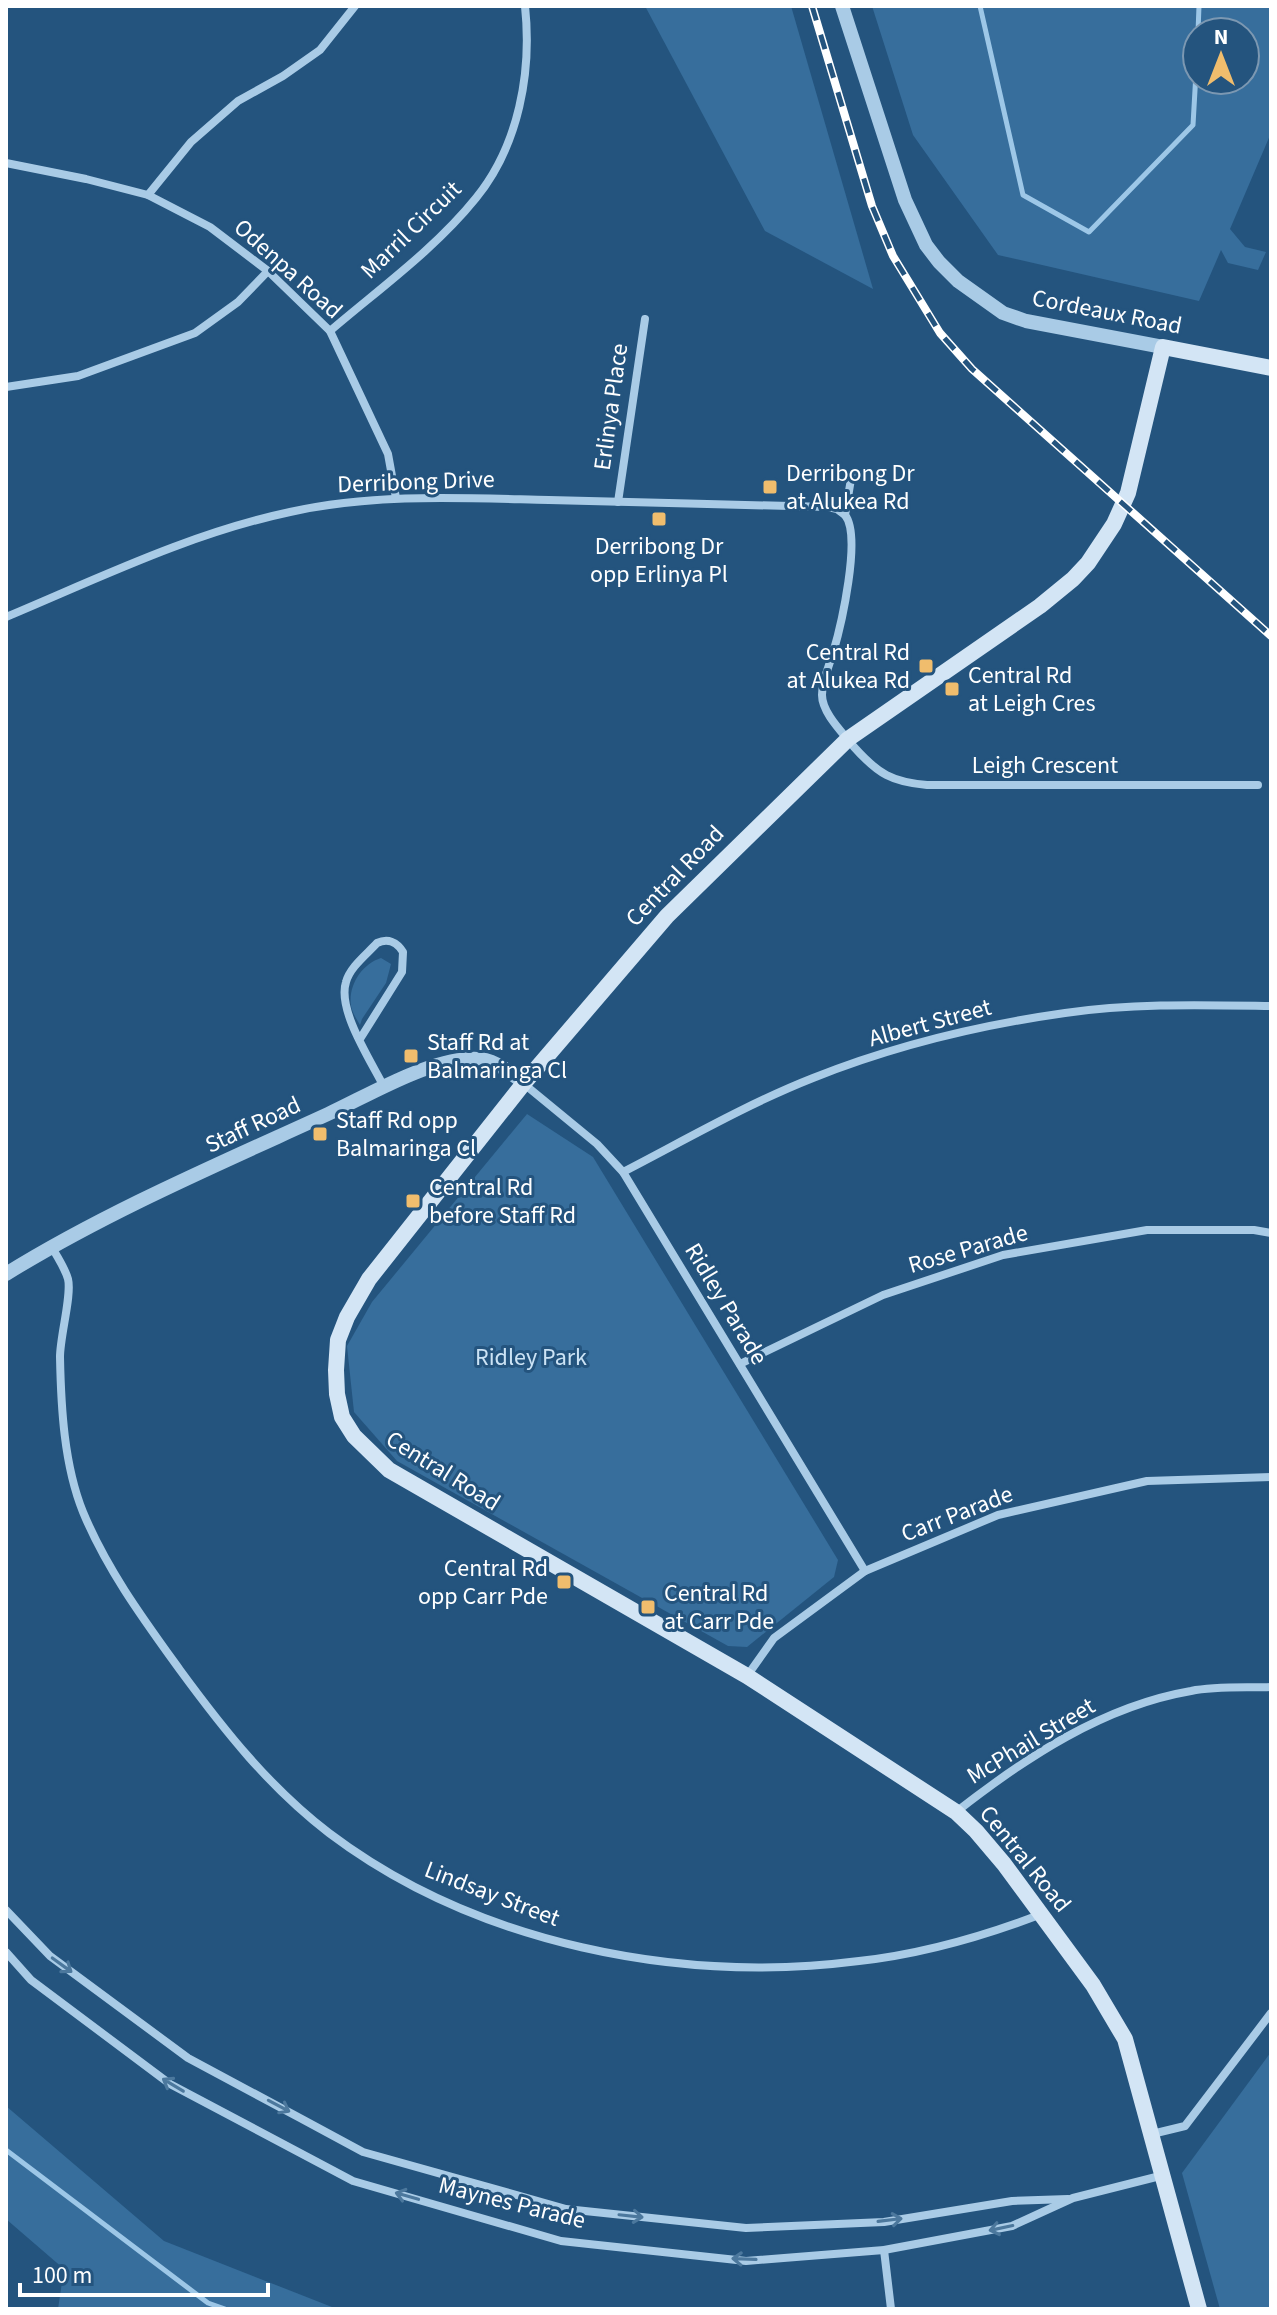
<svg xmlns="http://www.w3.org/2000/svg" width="1277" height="2315" viewBox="0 0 1277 2315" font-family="'Source Sans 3',sans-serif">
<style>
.green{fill:#376e9c;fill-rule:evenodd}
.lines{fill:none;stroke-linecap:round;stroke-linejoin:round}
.stream{stroke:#9dc7e7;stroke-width:5}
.minor{stroke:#a9cbe6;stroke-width:8}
.tertiary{stroke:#a9cbe6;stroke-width:14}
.secondary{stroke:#d3e5f5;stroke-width:16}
.rail-casing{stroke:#fff;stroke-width:8}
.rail{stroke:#24547e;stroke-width:5;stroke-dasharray:15;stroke-linecap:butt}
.oneway{stroke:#4c789d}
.poi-dot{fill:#f0bd6d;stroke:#24547e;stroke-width:3}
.labels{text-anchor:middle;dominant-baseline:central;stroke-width:6;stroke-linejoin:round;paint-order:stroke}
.street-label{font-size:24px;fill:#fff;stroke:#24547e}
.poi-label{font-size:24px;fill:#fff;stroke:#24547e;text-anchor:start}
.park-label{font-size:24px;fill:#cce3f5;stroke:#24547e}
</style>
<rect width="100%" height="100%" fill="#24547e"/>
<g class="green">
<polygon points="645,6 791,6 873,289 765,231"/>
<path d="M 872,6 L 1271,6 L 1271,133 L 1230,229 L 1245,247 L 1266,252 L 1258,270 L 1228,263 L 1221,250 L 1199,301 L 998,255 L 913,135 ZM 1245,32 L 1245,80 L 1197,80 L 1197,32 Z"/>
<path d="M 381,958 L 391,964 L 386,983 L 362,1019 L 360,1025 C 357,1020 352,1012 351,1006 C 348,985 362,964 381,958 Z"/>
<polygon points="527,1114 593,1157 838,1560 834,1577 747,1647 728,1646 397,1461 354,1412 347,1346 372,1302"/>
<polygon points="1271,2052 1271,2309 1220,2309 1182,2173"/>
<polygon points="6,2106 164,2241 337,2309 58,2309 64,2269 6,2219"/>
</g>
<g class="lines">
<g class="stream">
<polyline points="980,6 1023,195 1089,232 1193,125 1197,55"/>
<polyline points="1198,32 1199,6"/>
<polyline points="6,2150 208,2303 225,2309"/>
</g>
<g class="minor">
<polyline points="6,163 86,179 148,195 210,227 268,271 330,331 388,454 396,498"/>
<polyline points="148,195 191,142 238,101 283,76 320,50 355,6"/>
<path d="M 330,331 C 379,289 435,249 476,198 C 519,145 532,72 525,6"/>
<polyline points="6,387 78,376 195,333 238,302 268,271"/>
<path d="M 852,473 L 845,515 C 862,536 841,626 833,653 C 829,666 822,681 822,695 C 822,713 843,733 854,747 C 878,774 892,782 927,785 L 1258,785"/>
<polyline points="618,502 645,319"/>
<path d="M 6,617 C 99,578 191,533 290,512 C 375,493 463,498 549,500 C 642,502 735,505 828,507 L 837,509 L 845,515"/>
<path d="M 360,1039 L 402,972 L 403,952 C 397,942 388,938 377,943 C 366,955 350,967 346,982 C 337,1010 371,1061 384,1087"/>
<polyline points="524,1084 597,1144 623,1172 865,1571"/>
<path d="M 623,1172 C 685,1140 747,1104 813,1078 C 893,1046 980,1025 1065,1013 C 1133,1003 1203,1005 1271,1006"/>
<path d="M 52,1247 C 57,1257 65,1268 68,1279 C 72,1295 60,1336 60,1357 C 61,1407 64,1465 83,1512 C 107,1570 144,1620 180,1670 C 224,1730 269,1787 329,1833 C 476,1944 679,1984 859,1961 C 922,1954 981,1937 1039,1915"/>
<polyline points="740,1364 883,1295 1003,1255 1147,1230 1254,1230 1271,1233"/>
<polyline points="747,1676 774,1638 865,1571 998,1515 1147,1481 1271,1477"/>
<path d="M 956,1812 C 1025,1758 1103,1706 1191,1691 C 1216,1686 1245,1688 1271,1687"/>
<polyline points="6,1910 50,1956 188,2058 300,2118 363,2152 566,2209 746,2228 884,2222 1012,2201 1068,2199"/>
<polyline points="6,1952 31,1980 170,2084 353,2181 561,2241 746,2261 884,2250 1012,2226 1073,2198 1164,2175"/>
<polyline points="1152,2134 1185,2126 1271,2013"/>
<polyline points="884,2250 891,2309"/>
</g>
<g class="tertiary">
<polyline points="842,6 905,200 926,245 939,262 958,281 1003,313 1026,321 1163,347"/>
<path d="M 6,1274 C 106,1212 221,1163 328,1114 C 369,1095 425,1061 470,1059 C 492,1057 507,1070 524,1083"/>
</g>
<polyline class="secondary" points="1199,2309 1125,2039 1093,1985 1004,1864 976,1831 956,1812 747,1676 389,1470 354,1436 342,1417 337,1394 336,1370 338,1340 347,1317 369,1279 524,1083 667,916 848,739 1040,606 1073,579 1088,563 1114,524 1128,493 1163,347 1271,368"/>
<defs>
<polyline id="rail" points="812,6 872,206 893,256 940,333 972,369 1271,636"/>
</defs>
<use href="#rail" class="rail-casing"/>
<use href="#rail" class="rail"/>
</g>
<defs><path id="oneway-shaft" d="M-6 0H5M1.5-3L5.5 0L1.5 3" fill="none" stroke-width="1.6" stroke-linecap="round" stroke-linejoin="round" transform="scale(2)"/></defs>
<g class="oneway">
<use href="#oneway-shaft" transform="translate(62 1965) rotate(36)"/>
<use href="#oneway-shaft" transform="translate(173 2085) rotate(-149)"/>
<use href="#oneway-shaft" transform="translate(279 2106) rotate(28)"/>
<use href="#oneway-shaft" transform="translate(407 2196) rotate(-164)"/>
<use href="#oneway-shaft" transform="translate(631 2216) rotate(6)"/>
<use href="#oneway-shaft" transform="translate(890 2220) rotate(-7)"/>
<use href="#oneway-shaft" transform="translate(1001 2228) rotate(168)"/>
<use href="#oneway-shaft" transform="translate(744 2259) rotate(-178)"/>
</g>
<g class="poi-dot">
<rect x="762" y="479" width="16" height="16" rx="4"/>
<rect x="651" y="511" width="16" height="16" rx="4"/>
<rect x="918" y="658" width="16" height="16" rx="4"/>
<rect x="944" y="681" width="16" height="16" rx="4"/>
<rect x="403" y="1048" width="16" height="16" rx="4"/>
<rect x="312" y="1126" width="16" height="16" rx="4"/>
<rect x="405" y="1193" width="16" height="16" rx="4"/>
<rect x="556" y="1574" width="16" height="16" rx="4"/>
<rect x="640" y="1599" width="16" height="16" rx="4"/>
</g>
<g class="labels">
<g class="street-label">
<text transform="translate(411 230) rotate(-44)">Marril Circuit</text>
<text transform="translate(288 269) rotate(42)">Odenpa Road</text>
<text transform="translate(1107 312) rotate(11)">Cordeaux Road</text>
<text transform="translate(611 407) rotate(-82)">Erlinya Place</text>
<text transform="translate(416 482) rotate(-2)">Derribong Drive</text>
<text x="1045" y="765">Leigh Crescent</text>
<text transform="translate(675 876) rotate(-46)">Central Road</text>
<text transform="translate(930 1023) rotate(-15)">Albert Street</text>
<text transform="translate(253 1125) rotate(-25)">Staff Road</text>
<text transform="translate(968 1249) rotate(-16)">Rose Parade</text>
<text transform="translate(726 1304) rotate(59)">Ridley Parade</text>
<text transform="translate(443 1471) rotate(32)">Central Road</text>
<text transform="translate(957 1514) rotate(-21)">Carr Parade</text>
<text transform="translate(1031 1741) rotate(-31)">McPhail Street</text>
<text transform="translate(1025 1859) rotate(51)">Central Road</text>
<text transform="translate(492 1894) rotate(21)">Lindsay Street</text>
<text transform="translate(512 2203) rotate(14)">Maynes Parade</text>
</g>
<g class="poi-label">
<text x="786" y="473">Derribong Dr<tspan x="786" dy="28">at Alukea Rd</tspan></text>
<text x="659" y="546" text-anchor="middle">Derribong Dr<tspan x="659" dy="28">opp Erlinya Pl</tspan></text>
<text x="910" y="652" text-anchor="end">Central Rd<tspan x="910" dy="28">at Alukea Rd</tspan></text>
<text x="968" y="675">Central Rd<tspan x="968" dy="28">at Leigh Cres</tspan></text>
<text x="427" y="1042">Staff Rd at<tspan x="427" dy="28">Balmaringa Cl</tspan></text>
<text x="336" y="1120">Staff Rd opp<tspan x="336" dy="28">Balmaringa Cl</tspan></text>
<text x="429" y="1187">Central Rd<tspan x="429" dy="28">before Staff Rd</tspan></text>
<text x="548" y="1568" text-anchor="end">Central Rd<tspan x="548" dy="28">opp Carr Pde</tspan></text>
<text x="664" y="1593">Central Rd<tspan x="664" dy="28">at Carr Pde</tspan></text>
</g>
<g class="park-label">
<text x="531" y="1357">Ridley Park</text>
</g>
</g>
<rect width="1277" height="2315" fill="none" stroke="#ffffff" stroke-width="16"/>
<g transform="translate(1221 56)"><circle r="38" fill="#24547e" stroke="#7c98b2" stroke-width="2"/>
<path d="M0-6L14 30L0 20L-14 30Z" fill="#f0bd6d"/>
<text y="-12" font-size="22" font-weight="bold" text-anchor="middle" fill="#ffffff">N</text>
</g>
<path d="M20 2283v12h248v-12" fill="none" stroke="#ffffff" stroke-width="4"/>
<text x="32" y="2283" font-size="24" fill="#ffffff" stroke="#24547e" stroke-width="6" paint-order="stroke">100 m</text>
</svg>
